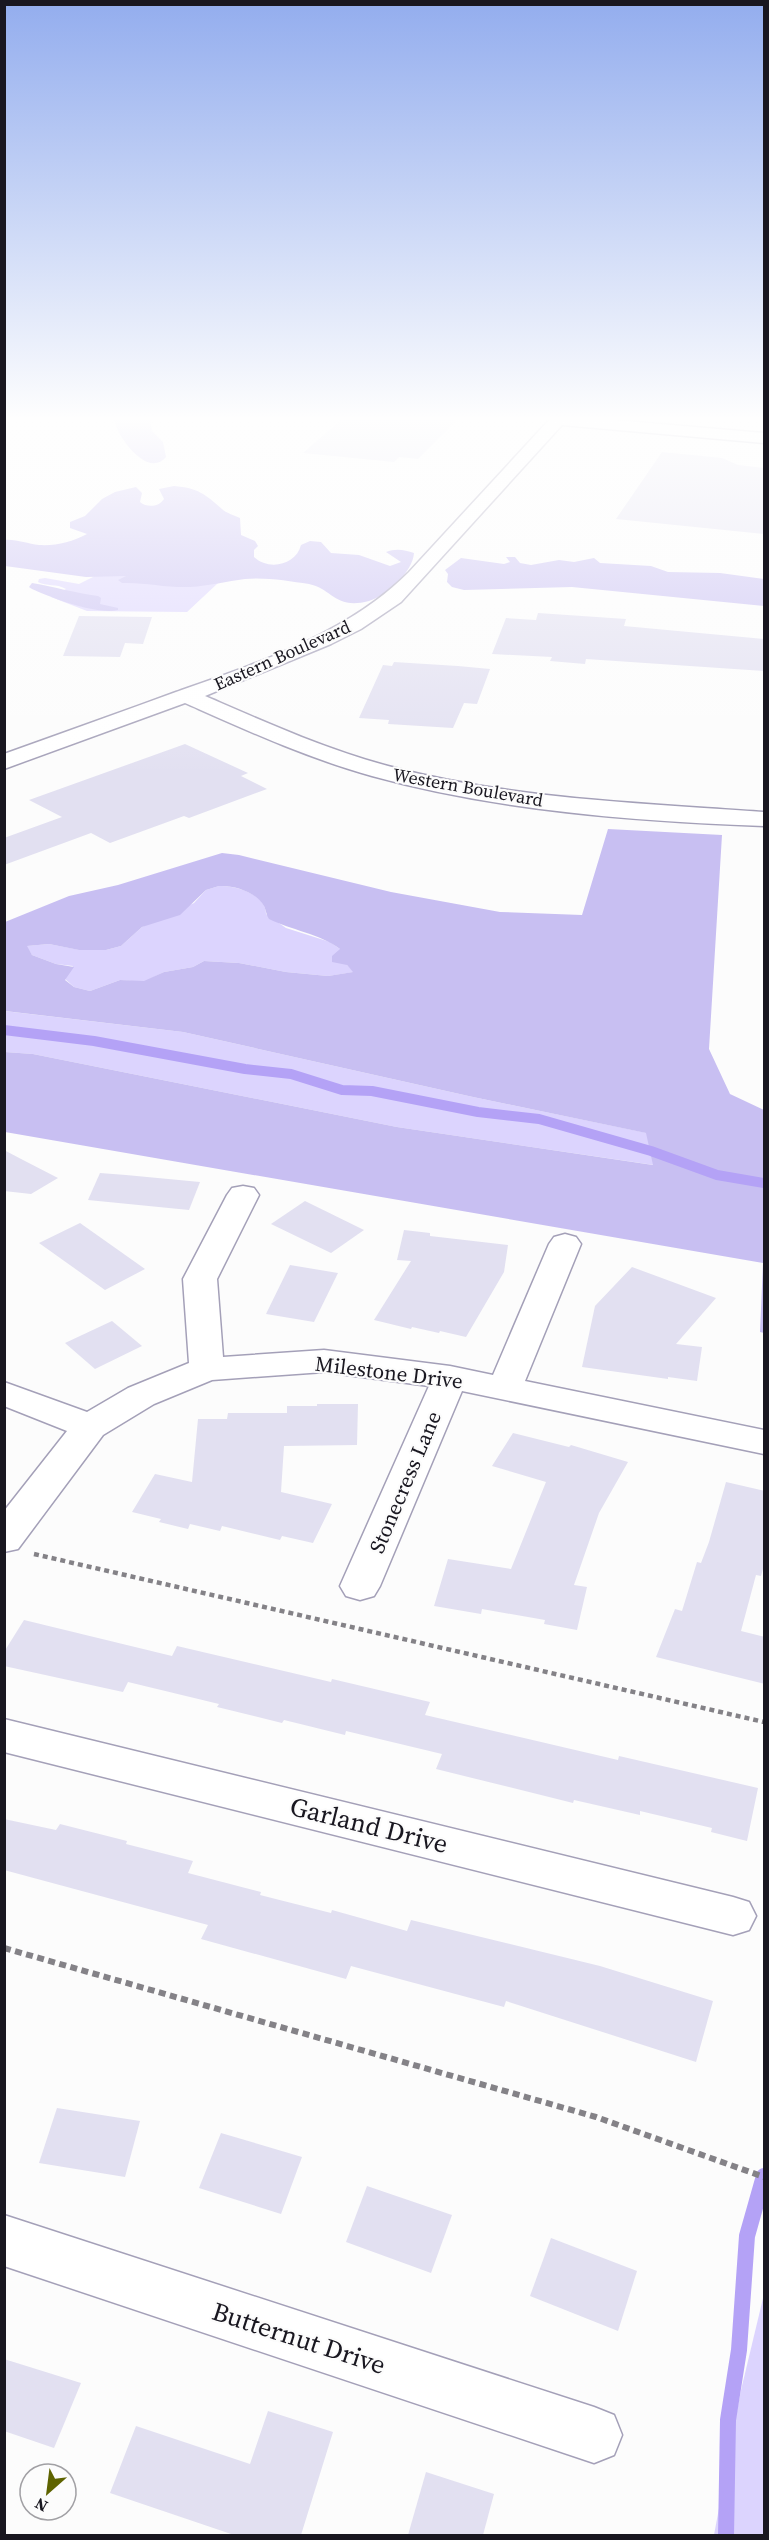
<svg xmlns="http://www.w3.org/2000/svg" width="769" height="2540" viewBox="0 0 769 2540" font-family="'Source Serif 4',serif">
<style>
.green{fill:#dcd4fe}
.forest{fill:#c8bff2;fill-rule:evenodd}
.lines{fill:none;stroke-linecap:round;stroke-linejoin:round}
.stream-far1{stroke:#b4a2f6;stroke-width:10}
.stream{stroke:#b4a2f6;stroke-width:16}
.building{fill:#e2e0f1}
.minor-casing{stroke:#a4a0b8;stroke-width:3}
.path-far1{stroke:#848287;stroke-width:4.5;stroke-dasharray:5 4;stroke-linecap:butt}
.path{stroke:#848287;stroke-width:6;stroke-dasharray:7 4.5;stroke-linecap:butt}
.minor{fill:#fff;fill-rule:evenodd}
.labels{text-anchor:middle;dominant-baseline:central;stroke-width:4.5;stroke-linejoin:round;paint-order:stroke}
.far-street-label{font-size:18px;fill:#191720;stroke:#fcfcfc}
.street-label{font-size:21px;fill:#191720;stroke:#fcfcfc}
.near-street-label{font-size:26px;fill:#191720;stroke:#fcfcfc}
</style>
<rect width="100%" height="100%" fill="#fcfcfc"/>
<g class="green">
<path d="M 131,558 L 233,569 L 187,612 L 87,611 L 51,597 L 66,589 C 56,583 47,587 38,582 L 39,579 L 45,578 L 79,584 Z"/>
<path d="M 219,886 C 235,885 266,894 266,914 L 286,928 L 330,942 L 340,949 L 347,965 L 354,972 L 328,976 L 286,972 L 239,963 L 204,961 L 193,967 L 164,972 L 144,982 L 120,980 L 90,991 L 74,987 L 65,979 L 73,966 L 56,964 L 32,955 L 26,946 L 49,944 L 80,950 L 106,950 L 121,946 L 142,927 L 194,903 L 206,890 Z"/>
<polygon points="4,1011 183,1032 473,1097 647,1133 654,1165 397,1127 33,1054 5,1052"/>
<polygon points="764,2294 764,2535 714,2535 741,2390"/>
</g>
<g class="forest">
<path d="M 114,419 L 150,419 L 152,431 L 163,442 L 166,457 C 148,479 117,437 114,419 Z"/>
<path d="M 174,486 C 198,488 205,494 222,509 C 226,513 234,515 240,518 L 241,535 L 255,541 L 258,546 L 254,550 L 254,557 C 269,571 296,565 301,545 L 310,541 L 321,542 L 331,553 L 359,555 L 390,566 L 401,562 L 386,552 C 396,548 405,550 414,553 C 413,572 386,596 369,601 C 335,610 333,589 309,584 C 289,581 265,577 245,579 C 227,581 209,586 190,587 C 167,588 144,582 122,583 L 118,580 L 126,576 L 86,577 L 5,566 L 4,540 C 17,539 27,544 39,545 C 56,546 72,542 87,534 L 70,528 L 70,522 L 85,516 L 102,499 L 115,492 L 136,487 L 142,493 L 140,502 C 147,508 159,507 164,499 L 159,489 Z"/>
<polygon points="506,557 515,557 520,563 531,565 559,560 574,562 594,558 600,563 651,566 668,572 720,573 764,579 764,606 572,587 464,590 452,587 447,582 448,574 445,570 461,558 504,564 510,562"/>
<path d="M 32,583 C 55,587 75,593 98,596 L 101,598 L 100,604 L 118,608 L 118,610 C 96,615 52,598 32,589 L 29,587 Z"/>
<path d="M 608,829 L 722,835 L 709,1049 L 730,1094 L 764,1110 L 764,1333 L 760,1332 L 763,1263 L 5,1132 L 5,1052 L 33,1054 L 397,1127 L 653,1165 L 646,1133 L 473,1097 L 183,1032 L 5,1011 L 5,922 L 69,896 L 118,885 L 222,853 L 239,855 L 391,892 L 500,912 L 582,915 ZM 219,886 C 234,885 256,892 264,906 C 266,910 266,914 269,919 C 291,930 320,934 340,949 L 332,956 L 332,962 L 347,965 L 353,972 L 328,976 L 286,972 L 239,963 L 204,961 L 193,967 L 164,972 L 144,981 L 120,980 L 90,991 L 74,987 L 65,980 L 74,967 L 56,964 L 32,955 L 27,946 L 49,944 L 79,950 L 106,950 L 121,946 L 142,927 L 180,915 L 206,890 Z"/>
</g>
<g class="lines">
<polyline class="stream-far1" points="4,1030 94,1041 245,1069 291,1074 342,1090 372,1091 478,1112 539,1119 651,1151 717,1175 764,1183"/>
<polyline class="stream" points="726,2536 728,2420 739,2350 747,2236 764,2176"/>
</g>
<g class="building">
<polygon points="342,419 458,419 418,459 399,457 394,462 303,453"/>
<polygon points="662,452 722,458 738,465 765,468 765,534 616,519"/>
<polygon points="538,613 626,619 624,626 765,639 765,671 586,659 585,664 550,661 552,657 492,654 506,618 536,620"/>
<polygon points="79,616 152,617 143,644 125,643 120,657 63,656"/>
<polygon points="394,662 458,666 490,669 477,704 464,703 453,728 388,724 389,720 359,718 383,665 392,666"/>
<polygon points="185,744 248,773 241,776 267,789 189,818 184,816 110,843 91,833 4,865 4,838 62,817 29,800"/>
<polygon points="4,1150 23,1160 58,1178 31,1194 4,1191"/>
<polygon points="100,1173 126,1175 200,1182 189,1210 88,1200"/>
<polygon points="305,1201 364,1230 331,1253 271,1224"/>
<polygon points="80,1223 145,1269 105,1290 39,1243"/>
<polygon points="404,1230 430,1233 430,1236 508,1245 504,1272 466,1337 440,1331 439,1333 412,1327 411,1329 374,1320 411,1261 397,1260"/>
<polygon points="290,1265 338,1273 314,1322 266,1314"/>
<polygon points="632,1267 716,1298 676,1344 702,1347 697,1381 668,1377 668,1379 582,1367 595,1306"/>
<polygon points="112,1321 142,1346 95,1369 65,1343"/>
<polygon points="317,1404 358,1404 357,1445 284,1446 281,1492 332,1504 313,1543 282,1536 280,1540 222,1526 220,1531 190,1524 188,1529 159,1522 161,1519 132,1512 155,1474 192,1482 198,1419 227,1419 228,1413 287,1413 287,1406 317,1406"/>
<polygon points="513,1433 569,1447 571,1445 628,1462 599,1513 574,1585 587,1587 577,1630 544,1624 545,1620 482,1609 481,1614 434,1606 448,1559 511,1569 546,1482 492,1466"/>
<polygon points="726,1482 765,1491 765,1562 761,1576 756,1575 741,1631 765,1637 765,1684 656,1657 675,1609 682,1611 697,1562 701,1563 709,1542"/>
<polygon points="24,1620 172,1656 177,1646 331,1682 332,1679 430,1702 425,1715 618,1760 619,1756 758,1788 747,1841 711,1832 712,1828 640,1811 640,1815 574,1800 573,1803 436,1769 442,1754 346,1731 345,1735 284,1720 282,1723 217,1707 219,1704 128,1682 123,1692 4,1666 4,1652"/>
<polygon points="4,1819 56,1830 60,1824 127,1841 126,1844 193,1861 188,1873 261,1892 260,1895 331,1913 332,1910 407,1931 411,1920 600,1966 713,2001 696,2062 506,2001 504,2007 351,1966 346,1979 201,1939 208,1925 4,1870"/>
<polygon points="57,2108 140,2121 125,2177 39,2163"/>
<polygon points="221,2133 302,2157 281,2214 199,2188"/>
<polygon points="367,2186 452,2215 431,2273 346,2242"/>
<polygon points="551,2238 637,2271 618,2331 530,2296"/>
<polygon points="4,2359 81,2383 54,2448 4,2431"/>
<polygon points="268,2411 333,2432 301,2535 234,2535 110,2493 136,2426 250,2464"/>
<polygon points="426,2472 494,2494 483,2535 408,2535"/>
</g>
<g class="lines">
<defs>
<g id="minor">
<path d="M 550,419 L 602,419 L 764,433 L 764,443 L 562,425 L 401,602 L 361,629 L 331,644 L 205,696 C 265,722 325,749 388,766 C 510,799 638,803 764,812 L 764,826 C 634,821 499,811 372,776 C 307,758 246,730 185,703 L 4,769 L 4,754 C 62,733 119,713 176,692 C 258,663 347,634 409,572 Z"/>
<polygon points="243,1186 254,1188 259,1195 217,1279 223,1357 324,1350 450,1366 493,1375 549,1244 554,1237 565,1234 576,1237 581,1244 525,1381 764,1430 764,1454 462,1391 380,1586 374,1596 360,1600 346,1596 340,1586 429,1386 324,1372 212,1380 154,1404 103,1435 18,1549 4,1552 4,1511 67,1431 4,1406 4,1382 87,1412 128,1388 189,1363 183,1279 227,1195 232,1188"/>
<polygon points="4,1719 733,1897 749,1902 756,1916 749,1930 733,1935 4,1752"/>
<polygon points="4,2215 594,2407 614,2415 622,2435 614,2455 594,2463 4,2266"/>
</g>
</defs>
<use href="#minor" class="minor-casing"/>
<polyline class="path-far1" points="34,1554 764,1722"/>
<polyline class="path" points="4,1948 596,2117 764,2177"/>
<use href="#minor" class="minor"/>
</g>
<linearGradient id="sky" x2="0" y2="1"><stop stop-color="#93adee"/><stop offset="0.54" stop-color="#fefefe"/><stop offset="1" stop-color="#fefefe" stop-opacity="0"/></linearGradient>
<rect width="769" height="775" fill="url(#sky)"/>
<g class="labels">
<g class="far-street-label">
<text transform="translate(282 655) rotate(-24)">Eastern Boulevard</text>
<text transform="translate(468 787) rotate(10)">Western Boulevard</text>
</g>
<g class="street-label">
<text transform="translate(389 1372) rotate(7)">Milestone Drive</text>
<text transform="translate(405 1482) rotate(-67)">Stonecress Lane</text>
</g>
<g class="near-street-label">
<text transform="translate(369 1825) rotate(14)">Garland Drive</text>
<text transform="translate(299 2338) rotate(18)">Butternut Drive</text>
</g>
</g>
<rect width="769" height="2540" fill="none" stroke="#191720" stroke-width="12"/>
<g transform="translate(48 2492) rotate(208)"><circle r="28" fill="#fcfcfc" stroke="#a1a0a4" stroke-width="1.5"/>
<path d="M0-4.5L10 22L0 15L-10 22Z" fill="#5e6300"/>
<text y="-9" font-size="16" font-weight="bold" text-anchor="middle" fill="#191720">N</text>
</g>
</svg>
